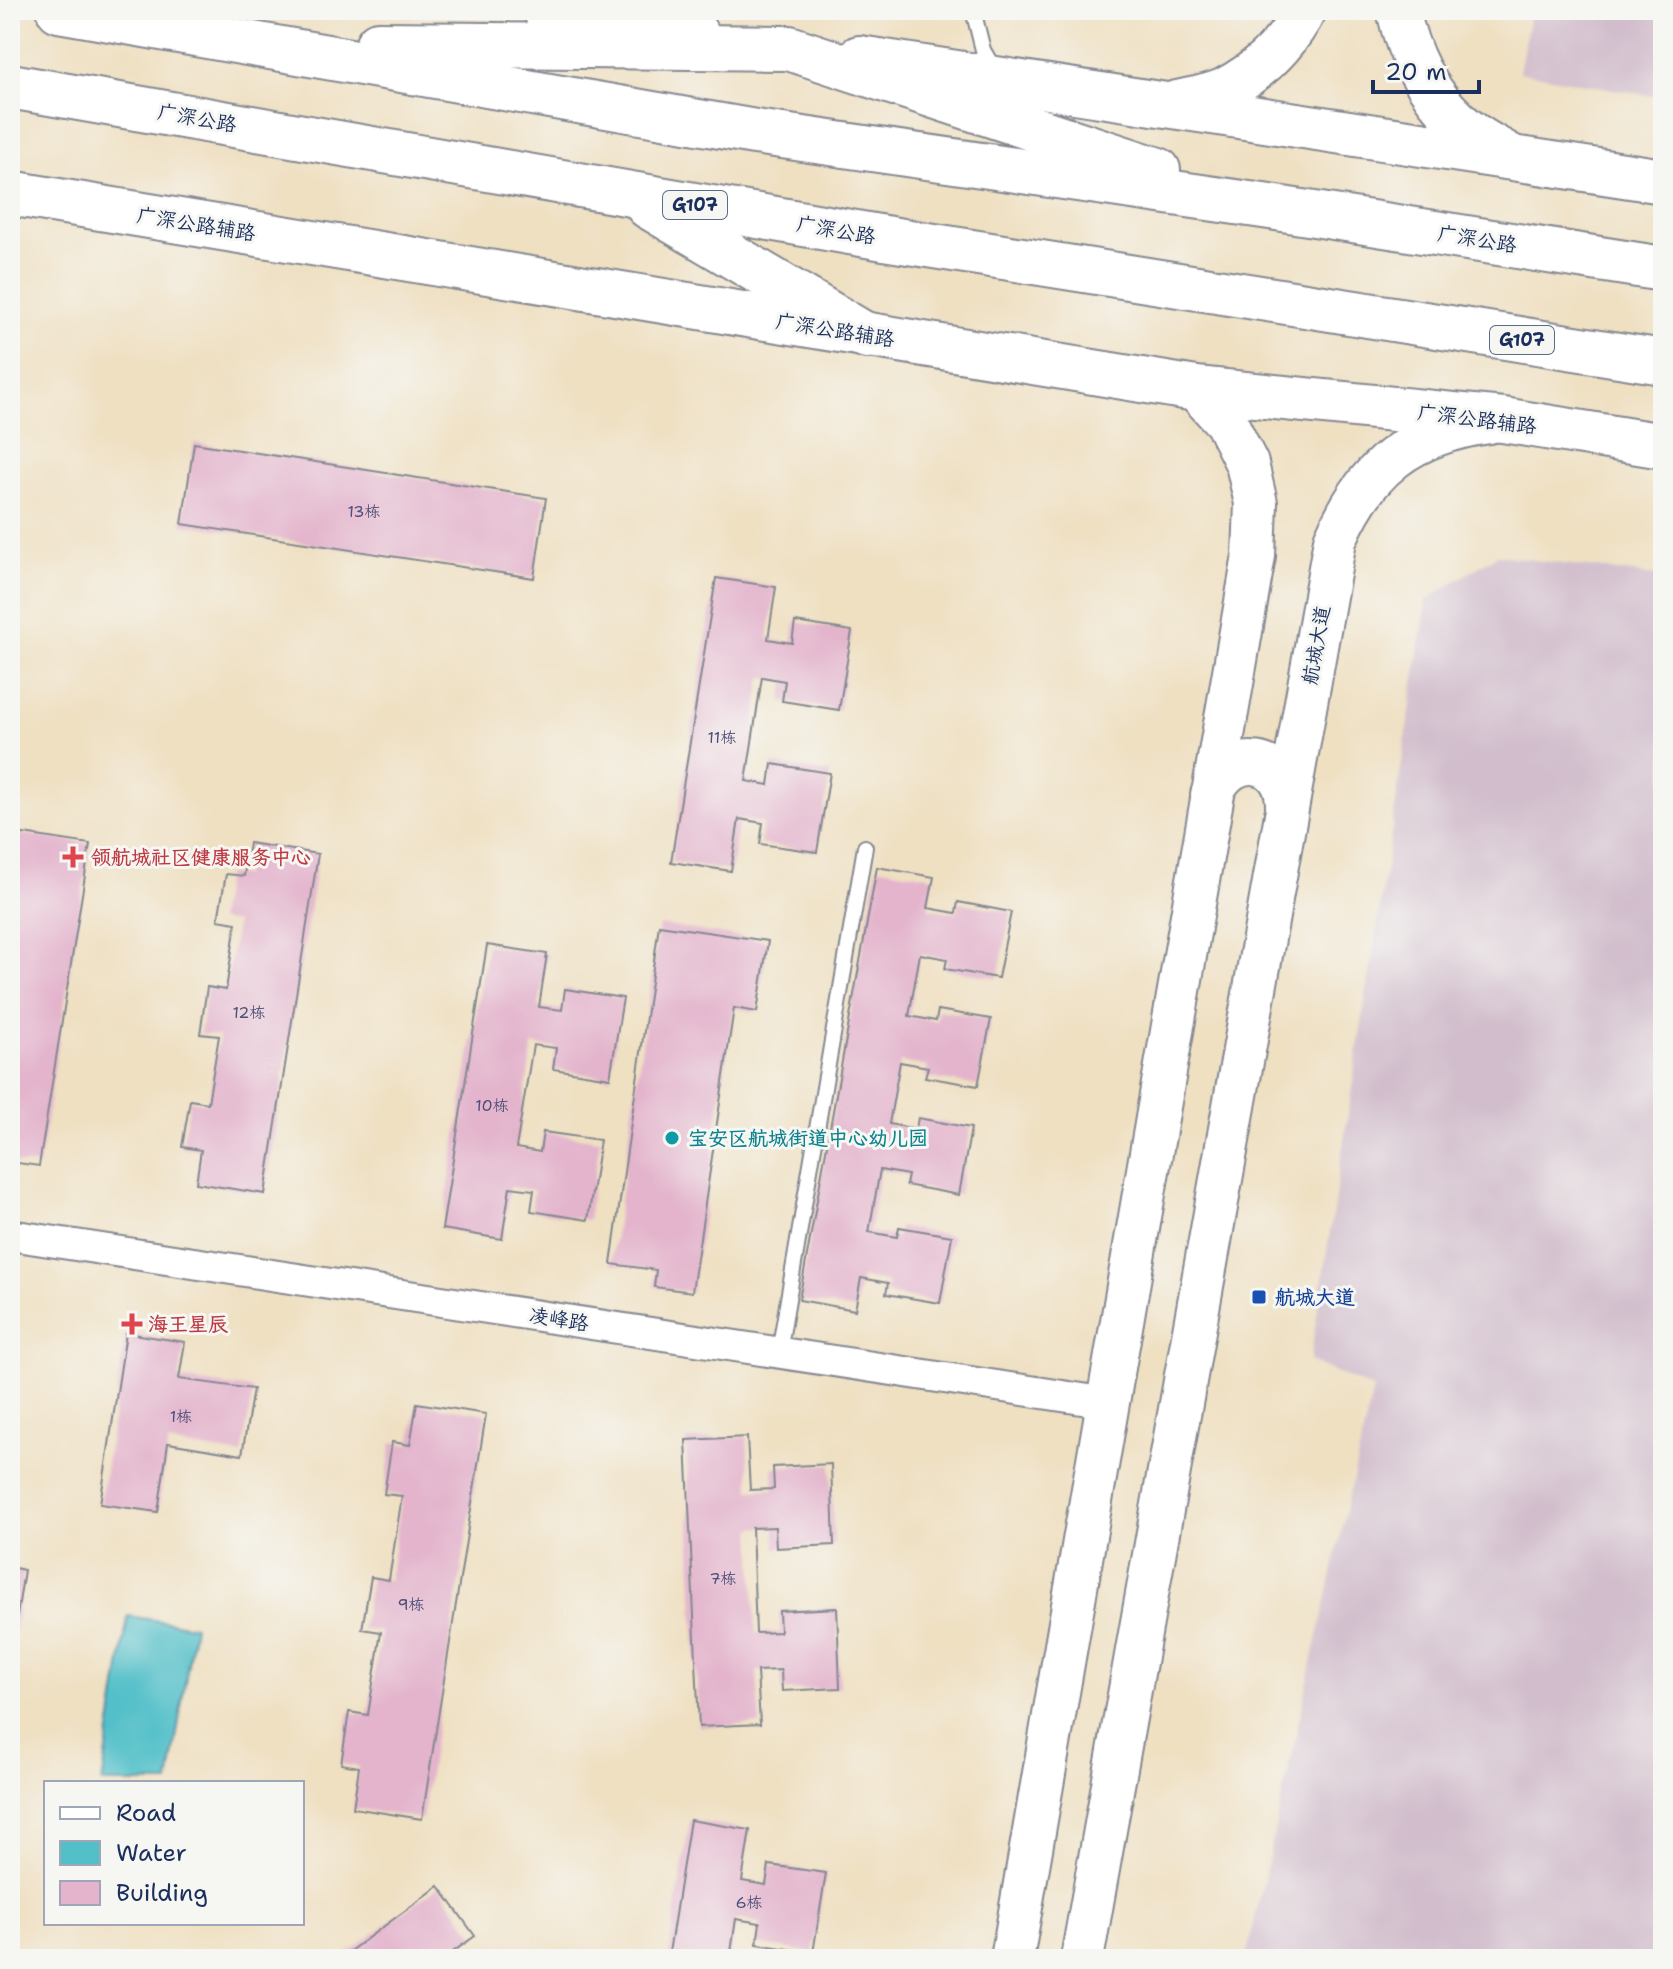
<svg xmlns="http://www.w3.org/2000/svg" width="1673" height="1969" viewBox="0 0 1673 1969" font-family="'Shantell Sans','LXGW WenKai TC',sans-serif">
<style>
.industrial{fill:#d1bdcc}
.water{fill:#53c0c9;stroke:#377894;stroke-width:2}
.building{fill:#e3b4cc}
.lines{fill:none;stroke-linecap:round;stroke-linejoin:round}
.lane-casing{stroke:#858890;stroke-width:18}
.street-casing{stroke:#858890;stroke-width:34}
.secondary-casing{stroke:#858890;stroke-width:46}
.primary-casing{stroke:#858890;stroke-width:48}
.highway-casing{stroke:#858890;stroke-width:48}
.lane{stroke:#fff;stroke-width:14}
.street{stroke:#fff;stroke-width:30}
.secondary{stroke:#fff;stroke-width:42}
.primary{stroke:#fff;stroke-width:44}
.highway{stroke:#fff;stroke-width:44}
.health-dot{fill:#e0444e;stroke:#f6f6f2;stroke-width:3}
.culture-dot{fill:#0f9aa8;stroke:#f6f6f2;stroke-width:3}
.transit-dot{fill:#1a4fb4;stroke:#f6f6f2;stroke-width:3}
.labels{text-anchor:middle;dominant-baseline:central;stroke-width:6;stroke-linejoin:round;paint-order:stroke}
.number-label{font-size:16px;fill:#4d507a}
.shield{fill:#f6f6f2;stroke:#5d6b8a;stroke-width:2}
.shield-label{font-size:18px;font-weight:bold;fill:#1b2f5e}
.street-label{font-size:20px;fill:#1b2f5e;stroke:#f6f6f2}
.health-label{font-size:20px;font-weight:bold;fill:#be3a42;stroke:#f6f6f2;text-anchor:start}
.culture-label{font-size:20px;font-weight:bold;fill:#0d838f;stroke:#f6f6f2;text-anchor:start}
.transit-label{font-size:20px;font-weight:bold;fill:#164399;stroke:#f6f6f2;text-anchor:start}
</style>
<rect width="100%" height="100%" fill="#f6f6f2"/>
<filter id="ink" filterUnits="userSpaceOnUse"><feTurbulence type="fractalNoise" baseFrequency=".0125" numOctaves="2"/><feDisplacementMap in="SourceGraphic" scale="16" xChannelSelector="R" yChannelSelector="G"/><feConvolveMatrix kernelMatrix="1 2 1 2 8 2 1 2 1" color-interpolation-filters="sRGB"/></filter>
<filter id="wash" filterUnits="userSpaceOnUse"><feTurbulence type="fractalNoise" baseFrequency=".006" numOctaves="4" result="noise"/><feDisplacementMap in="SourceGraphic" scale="32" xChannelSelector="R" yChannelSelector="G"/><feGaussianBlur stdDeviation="1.8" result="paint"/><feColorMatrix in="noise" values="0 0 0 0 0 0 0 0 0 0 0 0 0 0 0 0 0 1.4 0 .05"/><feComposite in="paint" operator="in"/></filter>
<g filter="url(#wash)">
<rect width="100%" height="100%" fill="#efe0c2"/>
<g class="industrial">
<polygon points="1531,10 1663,10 1663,98 1519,72"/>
<polygon points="1497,555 1663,577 1663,1959 1246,1959 1373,1389 1310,1361 1427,600"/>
</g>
<polygon class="water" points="128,1616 194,1626 169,1783 102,1783"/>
<g id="blocks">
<g class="building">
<polygon points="194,443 546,498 534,578 182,524"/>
<polygon points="10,488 18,489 12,531 10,531"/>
<polygon points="716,578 776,587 768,639 792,643 795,622 852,631 839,710 782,701 785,681 762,677 746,781 769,785 772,764 830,773 817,852 760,844 763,823 739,819 731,871 671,862"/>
<polygon points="10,832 90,844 39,1166 10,1162"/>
<polygon points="249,843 318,854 265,1194 196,1183 201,1150 182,1147 190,1100 208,1103 219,1036 200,1034 207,987 226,990 236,923 218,920 226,874 244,876"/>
<polygon points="877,867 934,877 928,908 956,913 958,902 1011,912 998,978 945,969 947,959 920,954 909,1016 936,1021 938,1010 991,1019 978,1086 925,1077 928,1067 900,1062 889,1124 916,1129 918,1118 971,1128 959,1195 906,1185 908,1175 880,1170 869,1232 897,1237 899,1227 952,1236 940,1303 886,1294 888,1283 861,1278 855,1310 799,1300"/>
<polygon points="659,925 768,941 757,1012 734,1008 692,1292 654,1287 656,1270 611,1264"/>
<polygon points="487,945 547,954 539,1007 562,1010 565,989 623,998 610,1078 553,1069 556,1048 533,1045 516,1148 540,1152 543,1132 600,1140 588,1220 531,1211 534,1190 510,1187 502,1239 442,1229"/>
<polygon points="126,1333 185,1342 179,1379 253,1389 242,1455 168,1443 158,1512 100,1504"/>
<polygon points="417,1403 486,1414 422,1819 353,1808 359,1767 341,1764 349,1712 368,1715 381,1632 362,1629 371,1577 389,1580 402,1496 384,1494 392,1442 410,1445"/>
<polygon points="747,1437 750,1490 774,1489 773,1467 831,1464 834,1545 776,1548 775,1527 752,1528 756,1633 780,1632 779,1611 837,1608 840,1688 782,1691 781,1670 757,1671 760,1724 699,1727 686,1440"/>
<polygon points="10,1567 24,1570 12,1649 10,1649"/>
<polygon points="690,1820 750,1830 742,1881 766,1885 769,1865 826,1873 813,1953 757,1944 760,1923 736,1919 730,1959 668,1959"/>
<polygon points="439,1886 475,1936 443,1959 339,1959"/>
</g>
</g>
</g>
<g filter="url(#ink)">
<use href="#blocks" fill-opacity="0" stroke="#858890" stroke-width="2"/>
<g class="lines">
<defs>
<g id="lane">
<polyline points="973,10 983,50 995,71"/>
<polyline points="688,24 711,10"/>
<polyline points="779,1352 865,847"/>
</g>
<polyline id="street" points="10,1235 1108,1403"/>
<g id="secondary">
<path d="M 1398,10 C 1408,54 1425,91 1459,122 C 1473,136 1494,146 1511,156"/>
<path d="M 1170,104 C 1187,99 1209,97 1225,89 C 1260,71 1287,44 1305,10"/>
<path d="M 1212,795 C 1228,747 1288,755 1287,806"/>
<polyline points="1012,1959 1254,556 1256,503 1247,464 1226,422 1196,389"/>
<path d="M 1082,1959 L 1335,540 C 1366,467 1410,433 1489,422"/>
</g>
<g id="primary">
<polyline points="545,10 696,34"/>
<polyline points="859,58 1663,181"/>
<polyline points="10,193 1196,389 1503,420 1663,446"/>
</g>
<g id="highway">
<polyline points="59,10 755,132 1270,207 1663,269"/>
<polyline points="378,44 789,48 1158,170"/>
<polyline points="10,86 890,239 1663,362"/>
<polyline points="648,206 867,336"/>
</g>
</defs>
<use href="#lane" class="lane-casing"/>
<use href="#street" class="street-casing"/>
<use href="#secondary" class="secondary-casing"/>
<use href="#primary" class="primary-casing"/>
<use href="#highway" class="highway-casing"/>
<use href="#lane" class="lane"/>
<use href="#street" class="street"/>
<use href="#secondary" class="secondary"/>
<use href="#primary" class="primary"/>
<use href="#highway" class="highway"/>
</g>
</g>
<g class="health-dot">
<path d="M69 845h8v8h8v8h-8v8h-8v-8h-8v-8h8z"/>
<path d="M128 1312h8v8h8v8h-8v8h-8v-8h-8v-8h8z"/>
</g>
<circle class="culture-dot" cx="672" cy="1138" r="8"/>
<rect class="transit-dot" x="1251" y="1289" width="16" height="16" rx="4"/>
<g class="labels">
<g class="number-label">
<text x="364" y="511">13栋</text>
<text x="722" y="737">11栋</text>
<text x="249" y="1012">12栋</text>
<text x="492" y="1105">10栋</text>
<text x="181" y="1416">1栋</text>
<text x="723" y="1578">7栋</text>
<text x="411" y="1604">9栋</text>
<text x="749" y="1902">6栋</text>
</g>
<g class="shield">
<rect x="663" y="191" width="64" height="28" rx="6"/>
<rect x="1490" y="326" width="64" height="28" rx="6"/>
</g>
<g class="shield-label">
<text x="695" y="205">G107</text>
<text x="1522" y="340">G107</text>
</g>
<g class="street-label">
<text transform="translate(197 118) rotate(10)">广深公路</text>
<text transform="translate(196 224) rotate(9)">广深公路辅路</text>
<text transform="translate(836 230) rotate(10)">广深公路</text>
<text transform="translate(1477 239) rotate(9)">广深公路</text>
<text transform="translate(835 330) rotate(9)">广深公路辅路</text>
<text transform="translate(1477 419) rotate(7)">广深公路辅路</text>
<text transform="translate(1316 645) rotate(-80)">航城大道</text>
<text transform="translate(559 1319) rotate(9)">凌峰路</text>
</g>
<g class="health-label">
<text x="91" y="857">领航城社区健康服务中心</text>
<text x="148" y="1324">海王星辰</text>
</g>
<g class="culture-label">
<text x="688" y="1138">宝安区航城街道中心幼儿园</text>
</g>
<g class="transit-label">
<text x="1275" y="1297">航城大道</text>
</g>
</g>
<rect width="1673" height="1969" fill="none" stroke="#f6f6f2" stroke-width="40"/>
<rect x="44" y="1781" width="260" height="144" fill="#f6f6f2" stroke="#9ea6b7" stroke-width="2"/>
<rect x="60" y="1807" width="40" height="12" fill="#ffffff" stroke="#9ea6b7" stroke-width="2"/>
<text x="116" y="1821" font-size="24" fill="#1b2f5e">Road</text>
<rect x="60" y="1841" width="40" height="24" fill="#53c0c9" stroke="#9ea6b7" stroke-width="2"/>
<text x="116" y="1861" font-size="24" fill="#1b2f5e">Water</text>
<rect x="60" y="1881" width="40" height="24" fill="#e3b4cc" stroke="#9ea6b7" stroke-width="2"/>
<text x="116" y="1901" font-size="24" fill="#1b2f5e">Building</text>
<path d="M1373 80v12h106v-12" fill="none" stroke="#1b2f5e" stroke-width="4"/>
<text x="1385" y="80" font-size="24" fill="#1b2f5e" stroke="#f6f6f2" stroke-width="6" paint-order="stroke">20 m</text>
</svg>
